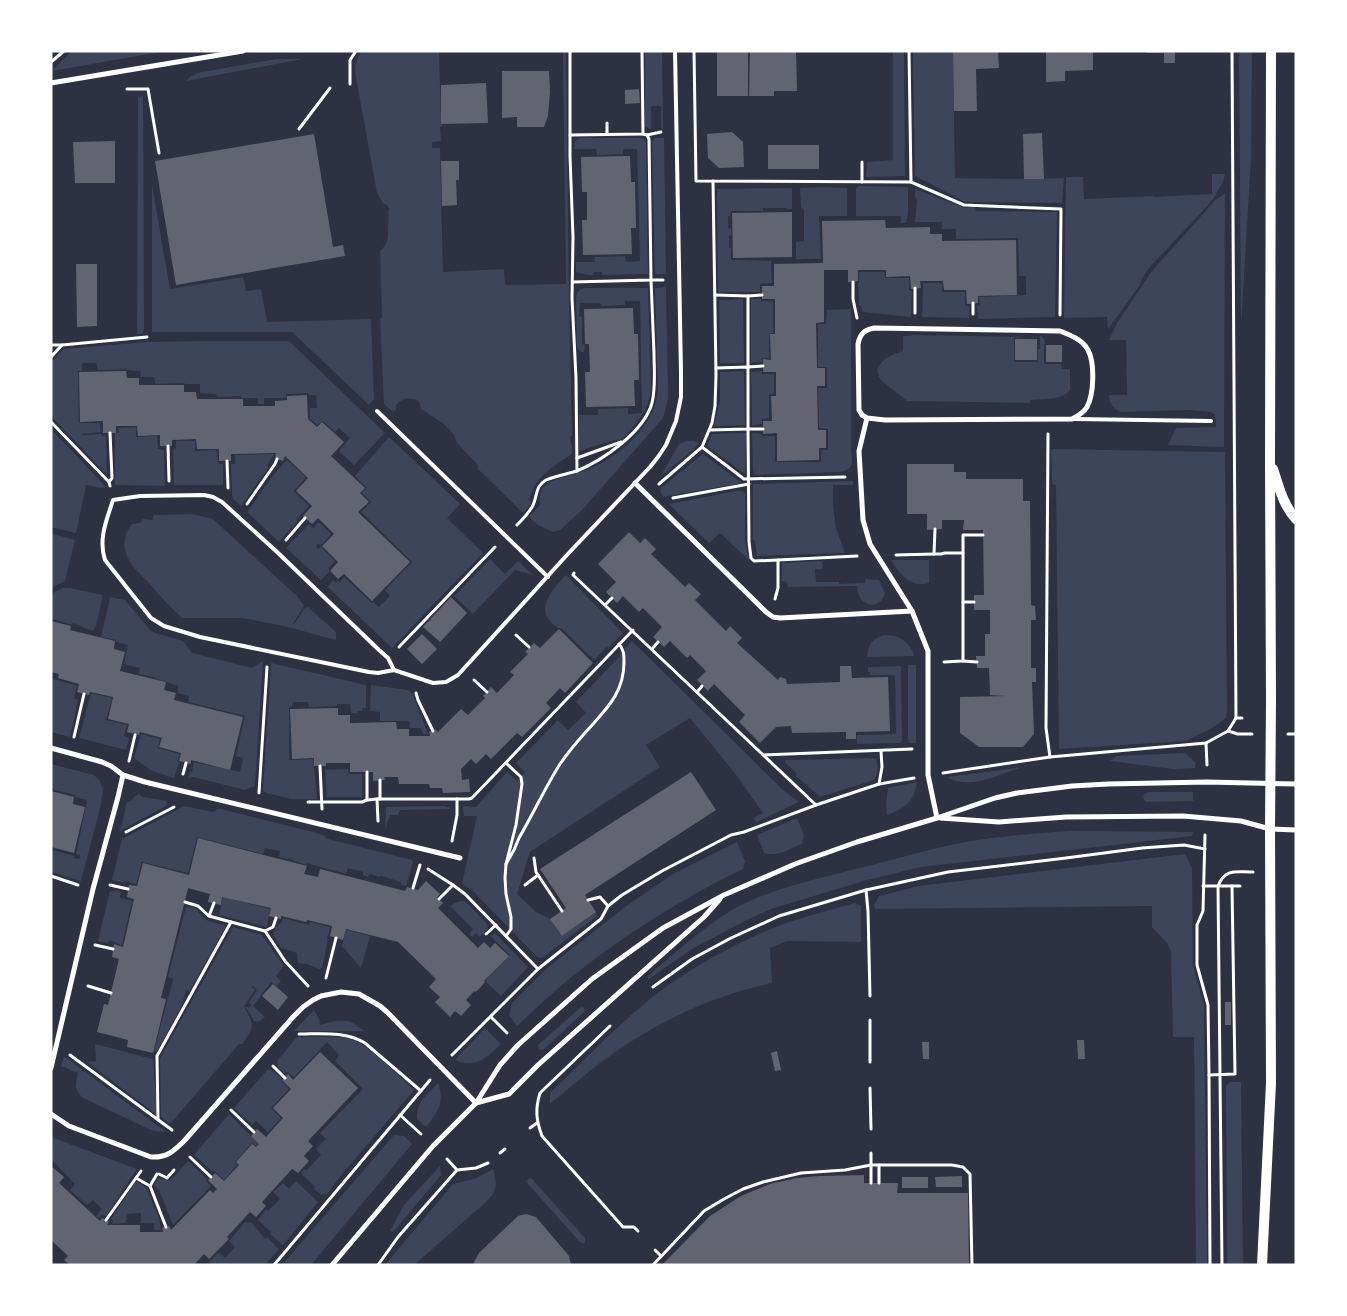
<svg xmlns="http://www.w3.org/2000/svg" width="1347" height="1316" viewBox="0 0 1347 1316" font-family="'Times New Roman',serif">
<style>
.green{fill:#3c4559}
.building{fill:#626471}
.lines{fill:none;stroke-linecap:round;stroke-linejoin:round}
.path{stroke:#fff;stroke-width:3}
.service{stroke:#fff;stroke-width:4}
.minor{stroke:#fff;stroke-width:5}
.secondary{stroke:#fff;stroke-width:10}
</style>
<rect width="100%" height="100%" fill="#2d3142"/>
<g class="green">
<polygon points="72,51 166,51 52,71"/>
<path d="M 371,51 L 439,51 L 441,124 L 443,126 L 440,127 L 441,141 L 432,142 L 432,148 L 440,148 L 443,272 L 504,269 L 505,285 L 566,284 L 563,51 L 566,51 L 569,300 L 572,436 L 570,437 L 571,444 L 572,445 L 572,454 C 557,464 537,475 532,493 L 530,494 L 529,501 L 531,501 L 529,506 L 524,512 L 522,512 L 478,469 L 478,465 L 457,443 L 454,435 L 444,424 L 421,409 L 419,401 C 411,397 401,397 396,406 L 396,411 L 394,410 L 393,410 L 393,412 L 384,404 L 380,318 L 382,318 L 380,251 C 388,244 388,238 388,228 C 388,222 389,217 388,211 L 389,210 L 388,206 L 383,203 L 377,193 L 355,72 L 355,65 L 360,53 Z"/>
<polygon points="645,51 662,51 663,129 661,128 661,106 651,106 651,129 646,127 645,126"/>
<polygon points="893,51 904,51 905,176 866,177 867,162 893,160"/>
<polygon points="913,51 953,51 955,178 1024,179 1064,178 1062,203 965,202 915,176"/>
<polygon points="1239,51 1252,51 1251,158 1241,326"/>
<polygon points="276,59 303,59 186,81 190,77 197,73"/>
<polygon points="138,95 140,98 143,95 144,329 142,334 137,334"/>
<polygon points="642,138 644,139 646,143 648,274 602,275 602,272 594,272 593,275 587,275 576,272 576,262 595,262 594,257 625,256 626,262 640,261 637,149 623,149 623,154 597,155 596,149 574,149 575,141 578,139 584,138"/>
<polygon points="655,138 664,138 666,274 655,274 652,143 653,140"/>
<path d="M 1212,174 L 1225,174 C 1224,179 1221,188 1217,191 L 1216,195 C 1202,214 1184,230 1168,248 C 1159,258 1143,271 1140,285 L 1108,329 L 1107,317 L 1064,318 L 1066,177 L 1083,177 L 1084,199 L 1154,196 L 1154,197 L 1211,194 L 1212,195 Z"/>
<polygon points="152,185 170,289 243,277 246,291 261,289 267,322 371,319 374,399 369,405 292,332 152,332"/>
<polygon points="858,186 908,187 908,212 906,223 901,223 901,216 856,216 856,188"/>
<polygon points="822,187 847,188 847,216 819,216 821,259 796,259 796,242 804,241 804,209 801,208 800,188"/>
<polygon points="792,188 792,209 786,209 786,208 763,208 763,211 731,211 730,216 728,216 728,228 731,229 731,235 729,236 729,248 731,248 731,260 771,261 772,283 760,284 760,292 718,292 717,189"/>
<polygon points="915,189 965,208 975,207 976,211 1057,212 1055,317 978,319 977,306 980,305 979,297 1026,295 1026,276 1019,276 1018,238 956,239 956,229 942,229 942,222 915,222 917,200 915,197"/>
<path d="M 1225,193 L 1224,447 L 1168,445 L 1176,428 L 1216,427 L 1215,414 L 1211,412 L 1189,410 L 1121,412 C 1113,408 1110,404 1109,395 L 1127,395 L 1126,340 L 1109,340 L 1117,323 L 1152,271 L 1203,214 L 1215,200 Z"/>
<polygon points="859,272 884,272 885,278 909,278 909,290 912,291 911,317 862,312 861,306 859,306 858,283 859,283"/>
<polygon points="923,283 942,283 942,292 965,292 965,306 969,306 969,318 922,317"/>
<path d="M 666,287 L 668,389 L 668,399 L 663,418 L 582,510 L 560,530 L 553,532 L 538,525 L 530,518 L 530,516 L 540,505 C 539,497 540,489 547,484 C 559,477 574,475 587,470 C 619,457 654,427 658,391 L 655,288 Z"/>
<path d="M 585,288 L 648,288 L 651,387 C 650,409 637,423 623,439 L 611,441 L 579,451 L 579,415 L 598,415 L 598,409 L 628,408 L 628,414 L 642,413 L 640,301 L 625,301 L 625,305 L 601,306 L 600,303 L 580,303 L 579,316 L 582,317 L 582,344 L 585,345 L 584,352 L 581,352 L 577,348 L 576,303 C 576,296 575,290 585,288 Z"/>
<polygon points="743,299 744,363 720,363 719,300"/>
<polygon points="751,299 761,299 761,301 773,301 773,333 769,333 769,358 762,358 762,362 751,363"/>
<path d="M 851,309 L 851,447 C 852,460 856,470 839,472 L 755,475 L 753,470 L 752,433 L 762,434 L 762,436 L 775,436 L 775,462 L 821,462 L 821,450 L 828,450 L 828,429 L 819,428 L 818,388 L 827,388 L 827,367 L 818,367 L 818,324 L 826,324 L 827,310 Z"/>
<path d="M 914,335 L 1026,337 L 1014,338 L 1014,362 L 1038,362 L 1038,349 L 1040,349 L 1040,336 L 1042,336 L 1044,339 L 1045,344 L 1044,344 L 1044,364 L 1061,364 L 1062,369 L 1070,369 L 1070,390 C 1064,400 1042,399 1031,400 L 1030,403 L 907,401 L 882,381 L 879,377 L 877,370 C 883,357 890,356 903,351 L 903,336 Z"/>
<polygon points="204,341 289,341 385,433 354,465 339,451 350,438 339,428 335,432 323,421 317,425 310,419 310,408 317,408 316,395 309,395 308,393 286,394 286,398 264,398 264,404 258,404 258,398 242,398 241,396 217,397 216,394 200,393 200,384 185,384 184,383 155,384 154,377 141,377 140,371 128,370 127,369 98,370 96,363 82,363 82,371 78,371 79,423 100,423 101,432 81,434 82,435 102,434 102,436 106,436 107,475 51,416 51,362 64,349 147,342"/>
<polygon points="744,371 745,425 714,426 720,400 720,372"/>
<polygon points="762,371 762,374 774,374 774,394 769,394 769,418 762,419 762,424 752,425 751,372"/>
<polygon points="136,427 136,437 157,436 158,449 164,450 165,486 115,485 115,433 119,433 118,428"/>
<polygon points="51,429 106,487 101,488 86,485 76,533 51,527"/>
<polygon points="746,433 745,474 707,446 712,434"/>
<polygon points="389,437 460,504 447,518 483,553 392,648 328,587 333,580 336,583 338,581 339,583 344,577 372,603 373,602 379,607 390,596 385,590 412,562 361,512 371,502 362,493 367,488 355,476"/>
<polygon points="176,441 195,441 195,451 216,450 219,464 223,464 223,485 174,485 173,450 176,448"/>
<polygon points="687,441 694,441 699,443 693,450 660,477 678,446 681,443"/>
<polygon points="1051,449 1225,452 1227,710 1226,718 1212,728 1186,741 1059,749 1056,485 1052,484"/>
<polygon points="274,454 267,465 269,467 241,506 233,499 232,495 231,464 235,464 235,455"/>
<polygon points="703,454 742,483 663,497 660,490 662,487"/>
<path d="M 287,460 L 306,477 L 294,491 L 309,506 L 296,520 L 297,522 L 279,542 L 247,512 C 260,495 272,474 287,460 Z"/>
<polygon points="853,481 853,485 833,485 833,506 836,528 845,553 757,556 755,541 753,539 753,484"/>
<polygon points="736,491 743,491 745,494 745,540 749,560 720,533 709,543 669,504"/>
<path d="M 192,514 L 210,518 L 214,520 L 297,596 L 304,606 L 293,624 L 294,624 L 305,608 L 308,607 L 336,632 L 336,640 L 284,626 L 243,618 L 182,618 C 169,606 158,594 147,581 C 139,573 129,564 126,553 C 123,542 125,532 132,524 L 140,523 L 143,519 L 152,520 L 154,515 Z"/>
<polygon points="319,522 331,534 321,545 319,544 317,544 316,547 319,549 321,547 335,561 329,567 329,572 321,580 286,548 309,524 313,528"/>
<polygon points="51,533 75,540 65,581 51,588"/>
<polygon points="490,559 505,574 518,561 533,575 515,570 473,614 454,596"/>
<path d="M 891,560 L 929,560 L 929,583 C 911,589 899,573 891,560 Z"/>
<path d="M 822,561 L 823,569 L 815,569 L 816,582 L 839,582 L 839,584 L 865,583 L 865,579 L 879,580 L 885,593 C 880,612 857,607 857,586 L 788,587 L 787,582 L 782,581 L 782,563 Z"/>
<path d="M 566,575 L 623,633 L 608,648 L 607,647 L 594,660 L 561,628 L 558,628 C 554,625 549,621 547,617 C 540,602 557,584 566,575 Z"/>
<polygon points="63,588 70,588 103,595 96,625 93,631 73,623 72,625 51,618 51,594"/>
<polygon points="110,597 125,600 151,631 155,633 183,641 192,653 252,668 263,661 255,786 245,790 193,777 188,778 190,771 192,772 194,762 240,772 243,758 236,756 245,716 188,702 189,696 178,693 178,686 155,678 154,676 151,677 139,674 140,668 124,664 128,645 116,642 116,640 101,637"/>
<path d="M 885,635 C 900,635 910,642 914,656 L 867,657 C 868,644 873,638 885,635 Z"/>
<polygon points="632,641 783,790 799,802 756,822 754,818 763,813 737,776 690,718 646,745 660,767 530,852 517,894 536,912 550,919 562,936 596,912 597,916 542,958 537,957 472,890 462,884 477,816 464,816 463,806 476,807 507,772 517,781 525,772 516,763 558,720 568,730 586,713 576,702 620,656 619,655"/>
<polygon points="271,663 366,685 366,708 362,708 362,711 358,711 357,713 351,713 350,704 337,704 337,706 309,707 308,702 293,702 292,707 289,707 289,760 313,759 317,796 316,799 291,799 266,793 263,790"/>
<polygon points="909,665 916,665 916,743 909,743 908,739 908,666"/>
<polygon points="901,666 902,741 900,743 857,744 857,735 896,734 895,675 870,675 870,672 868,672 868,667"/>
<polygon points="51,678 77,686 74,698 78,700 70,737 51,732"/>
<polygon points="371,685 408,690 412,693 428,734 423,734 421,728 410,728 409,721 380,721 380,712 370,711"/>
<polygon points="91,693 112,698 106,720 127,725 124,736 129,738 126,750 79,738"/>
<polygon points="141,734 160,739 158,748 180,754 177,761 179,762 174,778 152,771 134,758"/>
<polygon points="1185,753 1195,762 1195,768 1173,769 1110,761 1117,756"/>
<path d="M 876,758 C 879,765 878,774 874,780 L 820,797 L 796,776 L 797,774 L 785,762 L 785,760 Z"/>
<polygon points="51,764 94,775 100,781 103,789 101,804 81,881 51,872 51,856 53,850 74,856 74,858 77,859 80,858 80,855 76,854 87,800 75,797 75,795 51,789"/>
<path d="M 1023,767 C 999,774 970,791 947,777 Z"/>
<polygon points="348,769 349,774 362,774 362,797 327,797 325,770"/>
<path d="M 917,782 C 914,802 905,808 887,815 L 886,804 L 888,788 Z"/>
<polygon points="1149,792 1193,792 1193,801 1147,802 1145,801 1143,797 1144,794"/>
<polygon points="139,794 143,797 167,801 166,806 120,831 127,802 131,801 134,797"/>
<polygon points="184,806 213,812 218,809 221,809 313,832 323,835 328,839 412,860 413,862 406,886 401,885 401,882 381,876 380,877 370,874 368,877 363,875 363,872 348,868 346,874 307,863 306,865 294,861 294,860 288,858 288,859 279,857 280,851 265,848 263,854 197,837 188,873 142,862 136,884 125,881 124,883 112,880 122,839"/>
<polygon points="437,806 445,806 445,807 450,807 450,809 400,810 398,815 390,815 385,829 386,807"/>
<path d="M 797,818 L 804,835 L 802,844 C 791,848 775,858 764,853 L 757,835 Z"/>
<path d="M 1072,831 L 1193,832 L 1192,836 L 921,867 L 867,880 L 771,909 L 749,919 L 692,949 L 649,979 L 647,977 C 676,952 704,926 737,907 C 773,888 814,880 852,870 C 890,861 928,849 966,842 C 1001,836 1037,833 1072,831 Z"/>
<path d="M 737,842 L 745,861 L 743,869 C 681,899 622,936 569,979 C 551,994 534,1010 517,1026 L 509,1015 L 512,1003 L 546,969 L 625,907 L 673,874 Z"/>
<polygon points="1185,854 1192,868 1193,966 1204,1005 1207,1265 1196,1265 1194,1037 1173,1037 1171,952 1167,943 1152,927 1152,906 875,909 874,905 879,896 918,886"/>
<polygon points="115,890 121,892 120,898 132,901 122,945 109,940 108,943 98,941 110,891 114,892"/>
<polygon points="223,897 270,909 267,927 219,915"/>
<polygon points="461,901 465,901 487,924 488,928 480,937 476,933 472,937 469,934 473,929 450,906 455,903"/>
<path d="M 855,903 L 861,906 L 861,942 L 787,941 L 770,948 L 772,983 C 709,996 651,1025 600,1063 C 583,1076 567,1090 550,1104 L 550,1093 C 586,1059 620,1022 659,992 C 695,965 746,937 789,922 C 811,915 833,909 855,903 Z"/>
<polygon points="186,907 197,909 198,912 208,921 226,926 191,989 189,991 186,990 182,1005 157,1052 154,1051 173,979 168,977"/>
<polygon points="283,918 309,925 311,922 330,927 327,939 328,939 322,968 319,969 307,964 298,963 297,953 281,948 273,935 276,927 281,923"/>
<path d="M 233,927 L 262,935 L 284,966 L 276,976 L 281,981 L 277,986 L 271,982 L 253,1006 L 265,1017 L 258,1022 L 254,1021 L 245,1006 L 249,1008 L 251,1005 L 249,1002 L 257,990 L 253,986 L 252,987 L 255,990 L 244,1006 C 253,1024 256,1025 243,1043 L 244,1044 L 239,1044 L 170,1124 L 161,1117 L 160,1060 L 161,1056 Z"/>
<polygon points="346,930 370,936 361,968 342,946"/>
<polygon points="494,934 496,934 528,967 501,996 485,981 510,955 490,936"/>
<polygon points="581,1007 584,1008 585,1011 543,1050 539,1049 538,1045"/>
<path d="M 314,1010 L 319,1019 L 320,1025 C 341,1020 346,1016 364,1031 L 294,1031 Z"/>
<path d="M 485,1028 L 501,1044 C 486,1058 476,1069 455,1060 Z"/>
<path d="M 297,1037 C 312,1037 338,1036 351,1039 C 368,1044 400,1077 414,1090 L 343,1173 L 328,1193 L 322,1195 L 314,1189 L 315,1187 L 301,1173 L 305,1169 L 307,1170 L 321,1155 L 316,1149 L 326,1139 L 320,1133 L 363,1089 L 335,1061 L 339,1055 L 327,1042 L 294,1077 L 287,1072 L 285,1074 L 278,1067 L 277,1061 Z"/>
<polygon points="95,1044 153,1059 157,1115 87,1062 96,1061"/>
<path d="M 64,1057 L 72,1062 L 166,1132 L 161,1132 L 151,1130 L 83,1098 C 73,1088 76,1085 78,1073 L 61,1066 Z"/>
<polygon points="268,1069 272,1070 282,1079 281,1080 289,1089 271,1108 281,1118 268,1132 256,1121 252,1125 234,1108"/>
<polygon points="1230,1082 1241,1082 1243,1265 1227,1265 1226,1086"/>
<path d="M 438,1083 C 445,1102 438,1112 426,1127 L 417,1119 C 417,1100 426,1096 438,1083 Z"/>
<polygon points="229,1114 258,1143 256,1146 252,1143 235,1162 237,1165 224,1180 215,1171 213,1172 194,1155"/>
<polygon points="394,1135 404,1136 412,1144 311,1265 282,1265"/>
<polygon points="51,1137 137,1169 106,1216 102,1215 99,1218 96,1216 102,1209 93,1200 87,1205 70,1190 75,1184 51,1159"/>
<polygon points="188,1161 207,1179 206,1181 211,1186 173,1225 159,1190 154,1185 158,1178 170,1181"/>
<polygon points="440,1166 441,1175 393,1232 390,1231 404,1205"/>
<path d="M 493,1169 C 498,1184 497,1192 485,1203 L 414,1265 L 385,1265 L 453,1184 L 477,1178 Z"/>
<polygon points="529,1178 532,1179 585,1238 585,1242 584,1244 580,1242 528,1184 527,1181"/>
<polygon points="136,1181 146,1187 159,1218 161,1230 154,1230 154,1223 141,1223 141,1213 127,1214 126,1223 112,1224 113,1221 111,1219"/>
<polygon points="296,1181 318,1202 283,1245 270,1234 271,1232 258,1220 266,1209 268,1211 280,1199 273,1192 283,1183 289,1189"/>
<polygon points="245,1222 252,1223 265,1239 267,1237 279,1249 265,1265 212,1265 209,1262 219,1252 225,1258 235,1247 229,1241"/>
</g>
<g class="building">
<rect x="717" y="51" width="31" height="45"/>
<polygon points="750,51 796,51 797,91 774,91 774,96 749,96"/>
<polygon points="953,51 998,51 999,68 976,69 977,111 954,111"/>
<polygon points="1046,51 1093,51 1093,70 1065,71 1065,81 1046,82"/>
<polygon points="1146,51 1175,51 1175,63 1164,63 1164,53 1146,53"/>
<polygon points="502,71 549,71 550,92 548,116 544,127 517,127 517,117 502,118"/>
<polygon points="486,83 488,123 441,124 441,85"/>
<polygon points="639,89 640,103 625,104 625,90"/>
<polygon points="732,132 743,142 744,167 719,168 708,158 707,134"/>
<polygon points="1042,133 1044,179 1024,179 1023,134"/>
<polygon points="314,134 333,247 343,245 345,256 176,285 155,161"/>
<polygon points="115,141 115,183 75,183 73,142"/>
<rect x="768" y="145" width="51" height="24"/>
<polygon points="630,156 631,182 635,182 636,228 631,228 632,254 583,255 582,220 587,220 587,192 582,192 581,157"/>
<polygon points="441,161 459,161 459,180 456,180 457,205 442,206"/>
<polygon points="792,212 792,257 733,258 732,213"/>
<polygon points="885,220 886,228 930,227 930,234 942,234 942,241 1016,240 1017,295 978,296 978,303 967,304 966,290 944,290 943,281 920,281 921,288 911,289 910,276 886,277 886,270 858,270 858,281 853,282 848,282 848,270 824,270 824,322 816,323 817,368 825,368 825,386 817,386 818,430 826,430 826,448 819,448 819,460 777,461 777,433 763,434 763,421 772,421 771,396 776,396 776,372 763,372 763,359 771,360 770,334 775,334 775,299 762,299 762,286 774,286 774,264 823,263 822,221"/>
<polygon points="76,264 97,264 97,326 77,327"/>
<polygon points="633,308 634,334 638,334 639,380 634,380 635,406 586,407 585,372 590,372 589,344 585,344 584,309"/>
<rect x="1015" y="339" width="22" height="21"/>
<rect x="1046" y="345" width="16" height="17"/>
<polygon points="126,371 127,378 139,378 139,385 184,385 184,392 196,392 197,399 243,399 243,406 275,406 275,401 287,400 287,396 307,395 308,419 317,427 322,422 344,442 331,456 365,488 360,493 369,502 358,512 410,562 372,601 344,574 338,579 330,571 338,562 322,546 334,534 318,518 312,524 303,516 312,506 296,491 308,478 285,456 283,461 275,458 276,453 231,454 231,461 219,461 219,449 197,449 196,439 172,440 172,446 160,446 160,435 138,436 137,426 116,426 116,433 103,433 103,421 80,422 79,372"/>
<polygon points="907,464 954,464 954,472 966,472 966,479 1023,479 1023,501 1030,501 1031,605 1035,606 1036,620 1031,620 1031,668 1036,668 1036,682 1032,682 1034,734 1023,747 979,747 960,733 960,697 1006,696 990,695 989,668 977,668 976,656 985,656 985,634 990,634 990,610 974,610 974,595 984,595 983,530 963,530 964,520 942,520 942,529 927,530 927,514 907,514"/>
<polygon points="629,532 640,543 645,538 656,549 651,554 685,587 689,583 701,594 695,600 726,631 730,626 742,638 737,643 778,680 780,677 786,679 787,684 840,682 840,666 851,666 852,678 888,677 890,731 856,732 856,739 846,739 846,732 792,733 791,726 776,727 760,743 739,722 745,715 714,684 708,691 697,680 706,671 690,655 687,658 670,641 664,647 653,637 662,627 643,608 639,612 623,596 617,603 606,592 616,582 598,564"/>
<polygon points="451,597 467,613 440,642 423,627"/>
<polygon points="51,621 71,626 70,630 115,641 114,649 125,652 120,671 166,682 164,690 176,693 174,700 243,717 230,770 191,760 191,764 179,761 181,753 159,747 162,738 140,732 139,735 127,732 129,724 108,719 113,697 90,692 89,695 77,692 79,684 58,678 59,674 51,672"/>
<polygon points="559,629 593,663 565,693 560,688 546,703 551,708 522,737 517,733 491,759 486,754 476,764 471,759 461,769 462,780 469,779 470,792 443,793 442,788 430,788 429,784 399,784 398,777 384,777 385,780 373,781 373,772 350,772 350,763 326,763 326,766 314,766 314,758 292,759 290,709 338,708 338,715 350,715 350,723 396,722 397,729 409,729 409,736 430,736 429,732 436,729 437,733 461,709 468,715 485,698 483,696 491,687 497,693 514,675 510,672 528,654 525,652 534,643 540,648"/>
<polygon points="422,634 437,649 422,664 407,649"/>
<polygon points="691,772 716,810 585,895 596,912 562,936 550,919 566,908 540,869"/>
<polygon points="51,791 74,797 73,804 85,807 74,853 51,847"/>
<polygon points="198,838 307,866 304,874 318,877 320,869 405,891 407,887 418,890 426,881 440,894 437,897 443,903 438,908 478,948 484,942 490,948 495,943 509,956 484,981 485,982 479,989 475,992 474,991 466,1000 471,1005 461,1016 455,1011 450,1017 435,1002 440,997 429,987 436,979 398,942 346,929 343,940 330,936 332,926 307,920 306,922 281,916 281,919 269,916 271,908 222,897 221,905 208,902 210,894 188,888 161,998 166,999 153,1053 127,1047 128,1040 97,1032 104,1004 108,1005 119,959 112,957 114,944 123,947 134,899 127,897 129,885 137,886 143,863 189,875"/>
<polygon points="273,984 288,997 278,1010 262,996"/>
<rect x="1225" y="1002" width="6" height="23"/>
<polygon points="1077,1040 1084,1040 1085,1059 1078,1059"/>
<polygon points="922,1042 929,1042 929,1059 923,1059"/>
<polygon points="777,1051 781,1070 775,1071 771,1053"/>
<polygon points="320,1052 358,1088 308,1141 313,1146 304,1156 309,1161 298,1173 292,1169 262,1202 266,1206 256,1217 250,1212 227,1237 229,1239 209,1259 204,1254 194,1265 70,1265 64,1260 68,1256 51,1240 51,1166 64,1177 59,1183 100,1221 102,1218 109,1221 107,1225 140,1225 140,1232 163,1232 162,1228 169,1226 171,1230 210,1190 213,1193 217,1189 208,1180 215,1173 224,1181 239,1165 236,1162 252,1144 256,1147 259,1144 251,1136 257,1129 266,1137 283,1118 273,1108 291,1089 282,1080 288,1074 293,1080"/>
<polygon points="864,1175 864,1183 898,1183 897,1193 968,1193 969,1265 662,1265 710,1216 741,1196 770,1184 797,1178 819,1176"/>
<polygon points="962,1176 962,1187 936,1187 935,1177"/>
<rect x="902" y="1177" width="26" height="11"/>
<polygon points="526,1214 536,1217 569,1256 571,1265 475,1265 474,1262 479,1253 518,1216"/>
</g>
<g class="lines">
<g class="path">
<path d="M 570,51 L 570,156 L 573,237 L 572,298 L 576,378 L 577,471 C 603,460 644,432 652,403 C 656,387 654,370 654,353 C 653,329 652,305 651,280 L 663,280"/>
<polyline points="694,51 696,181 911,182 964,205 1061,209 1060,315"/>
<polyline points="909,51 911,182"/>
<polyline points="51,62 64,51"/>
<polyline points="350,84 350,60 356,51"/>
<polyline points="127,89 148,89 159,153"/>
<polyline points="607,123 607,134"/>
<polyline points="299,129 330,88"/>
<polyline points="570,135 643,134 642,51"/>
<polyline points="647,135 661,132"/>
<polyline points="862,182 862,162"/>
<polyline points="573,282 651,280 649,139 647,135 643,134"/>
<polyline points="853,282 853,299 857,318"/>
<polyline points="715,295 748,296 748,367 763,366"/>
<polyline points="748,296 762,295"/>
<polyline points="973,303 973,314"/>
<polyline points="915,313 915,288"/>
<polyline points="51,345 62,345 147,337"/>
<polyline points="51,357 62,345"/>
<polyline points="51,422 109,482 110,486"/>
<polyline points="763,429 748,429 749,542 751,558 754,561 778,560 778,588 775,599"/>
<polyline points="710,430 748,429 748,367 716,368"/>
<polyline points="1048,434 1046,728 1050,757"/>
<polyline points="168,446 169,481"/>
<polyline points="702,447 744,479 845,477"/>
<polyline points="577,458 621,442"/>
<polyline points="227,461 228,488"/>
<polyline points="109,482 112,478 110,433"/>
<polyline points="659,484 702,447 712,423 715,406 716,375 713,181"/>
<polyline points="673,498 749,484"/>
<polyline points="247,504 275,464 277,459"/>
<path d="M 517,525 C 523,519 528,514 532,507 C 538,497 534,487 546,480 C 555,476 567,474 577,471"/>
<polyline points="935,529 934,554 941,554 945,553 963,553 963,661 944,662"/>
<polyline points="286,540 305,518"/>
<polyline points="963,553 963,535 983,535"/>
<polyline points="896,555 934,554"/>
<polyline points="778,560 857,556"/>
<polyline points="574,573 573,575 816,805"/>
<polyline points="963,602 974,602"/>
<polyline points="605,605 612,598"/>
<polyline points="516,635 529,647"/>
<polyline points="399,647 495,547"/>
<polyline points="652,649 658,642"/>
<polyline points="963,661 977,662"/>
<polyline points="474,680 487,692"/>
<polyline points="697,692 702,686"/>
<polyline points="416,693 418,700 433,731"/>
<polyline points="1236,718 1242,718"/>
<polyline points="1228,731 1238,734 1252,734"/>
<polyline points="1288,734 1296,734"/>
<polyline points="74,737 84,694"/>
<polyline points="1206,743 1207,765"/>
<polyline points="763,755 912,749"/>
<polyline points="129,761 135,735"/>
<polyline points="506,763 521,777 522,784 516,825 506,864 505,878 506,894 511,917 511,929 506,936"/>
<polyline points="320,766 322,809"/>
<polyline points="367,772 367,800"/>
<polyline points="943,773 1050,757 1206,743 1228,731 1236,718 1232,51"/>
<polyline points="183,774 186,763"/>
<polyline points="879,784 882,767 881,751"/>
<polyline points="259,793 267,667"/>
<polyline points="377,799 378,821"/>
<polyline points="380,799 380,780"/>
<polyline points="308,802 362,802 367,800 377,799 469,799 472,798 633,630"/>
<polyline points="126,832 174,807"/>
<polyline points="1205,835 1203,911 1197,925 1197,965 1208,1005 1209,1075"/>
<polyline points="452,841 457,815 457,799"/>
<polyline points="534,858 536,872 562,911"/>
<path d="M 506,864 L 514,850 L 519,838 C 533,814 545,788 560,764 C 567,754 576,743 584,734 C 604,711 624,695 624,662 C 624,655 624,650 619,644"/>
<polyline points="428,869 453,885 465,894 538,969"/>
<polyline points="51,876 78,885"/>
<polyline points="110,885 128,889"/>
<polyline points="525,885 538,875"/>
<polyline points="1203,886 1240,886"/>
<polyline points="413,888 420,865"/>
<polyline points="866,890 868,911 870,996"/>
<polyline points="439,899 453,885"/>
<polyline points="588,900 600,897 608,906"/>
<polyline points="185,902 198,906 209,916"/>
<polyline points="231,922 265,931 285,961 308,986"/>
<polyline points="265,931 273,927 276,918"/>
<polyline points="486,934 496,925"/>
<polyline points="95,945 113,949"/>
<polyline points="326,978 336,938"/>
<polyline points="88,986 111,993"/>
<polyline points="653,987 692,959 731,938 779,916 866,890 948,872 1066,858 1142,848 1184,845 1205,849"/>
<polyline points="491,1017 507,1033"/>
<path d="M 610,1026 L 540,1093 C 535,1109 536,1120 542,1136 L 623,1227 L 634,1227 L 638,1231"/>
<path d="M 299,1034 C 322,1034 345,1031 365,1043 L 421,1091"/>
<polyline points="70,1055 172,1130"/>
<polyline points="452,1055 538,969 601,919 608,906 622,895 662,871 731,835 744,832 816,805 879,784 914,778"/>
<polyline points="870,1062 870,1020"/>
<polyline points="273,1066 285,1078"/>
<polyline points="870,1088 871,1129"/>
<polyline points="231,1110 254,1132"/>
<polyline points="400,1115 421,1134"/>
<polyline points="158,1120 157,1056 231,922 209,916 214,903"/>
<polyline points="530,1128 537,1123"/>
<polyline points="500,1153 505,1149"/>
<polyline points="871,1153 871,1183"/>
<polyline points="190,1157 211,1177"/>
<polyline points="447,1159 457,1170"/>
<polyline points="879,1165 879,1183"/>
<polyline points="141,1171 136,1178 150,1186 166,1227"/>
<polyline points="159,1174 167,1178 174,1170"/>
<polyline points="150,1186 157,1174"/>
<polyline points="106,1220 136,1178"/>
<polyline points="655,1250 661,1256"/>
<polyline points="274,1265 430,1080"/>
<polyline points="378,1265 398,1237 457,1170 476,1168 488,1163"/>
<polyline points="653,1265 704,1211 724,1199 743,1189 763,1182 801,1173 845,1170 871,1165 952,1165 963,1167 970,1174 972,1265"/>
<polyline points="1210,1265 1209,1075 1235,1074 1232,886"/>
<path d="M 1222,1265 L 1218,886 C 1225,868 1236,872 1253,872"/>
</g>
<g class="service">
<polyline points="377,411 548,577"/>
<polyline points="1074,419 1211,421"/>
<path d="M 394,670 L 388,658 L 379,650 L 276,551 L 222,502 L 213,497 L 204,495 L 140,496 L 113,500 C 107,519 98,539 105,560 L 151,618 L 164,626 L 200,637 L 369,672 L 378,673 L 394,670 L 433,683 L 446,682 L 458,675 L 566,556 L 650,467 L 658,457 L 666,445 L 676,421 L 681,397 L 681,373 L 675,51"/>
</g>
<g class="minor">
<polyline points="51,83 243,51"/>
<path d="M 867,418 L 862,415 L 859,410 L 858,344 C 860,334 864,330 874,328 L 1060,331 C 1070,335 1083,340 1088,350 C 1095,363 1094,394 1087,407 C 1084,412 1078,416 1072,419 L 885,420 L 867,418 L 859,451 L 863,520 L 870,544 L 912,611 L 928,651 L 928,775 L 937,818"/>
<polyline points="635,483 766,612 773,617 780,618 912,611"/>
<polyline points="51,748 102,762 111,766 123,775 145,782 460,858"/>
<polyline points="940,818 999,822 1066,817 1183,816 1241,821 1270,829 1296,830"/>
<polyline points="51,1068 93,889 118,797 123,775"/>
<polyline points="476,1103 509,1094 538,1065 704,917 720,899"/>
<path d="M 51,1114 L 69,1126 L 151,1157 C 167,1158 174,1151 185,1140 L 293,1017 L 303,1007 L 313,1000 L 321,996 L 341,992 L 359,994 L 380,1006 L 387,1012 L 476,1103"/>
<polyline points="332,1265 433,1146 476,1103 500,1065 518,1045 592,979 663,928 724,895 795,864 857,842 937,818 995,798 1017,793 1072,786 1108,784 1207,782 1296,784"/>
</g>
<g class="secondary">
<path d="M 1273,469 C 1279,487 1283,505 1296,519"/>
<polyline points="1262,1265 1271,1083 1270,829 1271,701 1270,461 1271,51"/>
</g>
</g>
<rect width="1347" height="1316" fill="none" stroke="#ffffff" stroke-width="105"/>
</svg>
